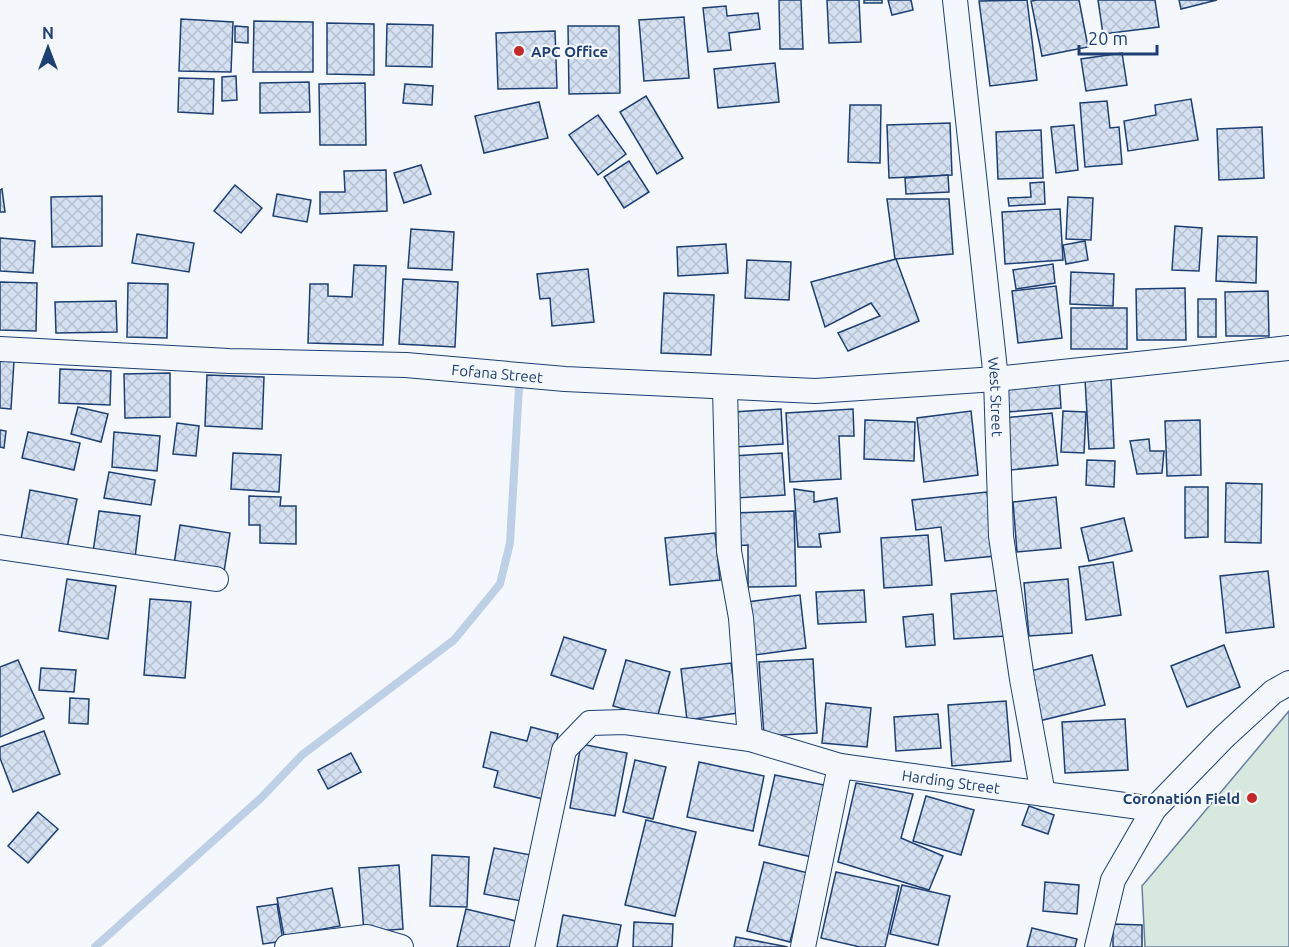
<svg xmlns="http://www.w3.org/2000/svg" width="1289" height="947" viewBox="0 0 1289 947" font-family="Ubuntu,sans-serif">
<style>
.park{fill:#d7e8df;stroke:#687fa3;stroke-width:1.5}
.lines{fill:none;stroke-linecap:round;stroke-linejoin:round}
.stream{stroke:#bed0e5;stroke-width:8}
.building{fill:url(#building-cross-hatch);stroke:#1d3f73;stroke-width:1.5}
.street-casing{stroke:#1d3f73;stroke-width:26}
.street{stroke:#f4f7fb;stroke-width:24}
.poi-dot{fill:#c62828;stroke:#f4f7fb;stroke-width:2}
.labels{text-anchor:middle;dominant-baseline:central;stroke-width:4.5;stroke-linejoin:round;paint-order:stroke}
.poi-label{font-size:15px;font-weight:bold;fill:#1d3f73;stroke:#f4f7fb;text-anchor:start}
.street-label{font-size:15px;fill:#1d3f73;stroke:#f4f7fb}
</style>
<defs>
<pattern id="building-cross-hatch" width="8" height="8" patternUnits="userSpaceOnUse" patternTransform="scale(1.5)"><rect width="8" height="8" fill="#d5e0f0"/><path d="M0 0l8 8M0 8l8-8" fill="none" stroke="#b6c1d1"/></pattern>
</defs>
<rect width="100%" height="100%" fill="#f4f7fb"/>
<polygon class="park" points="1289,711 1289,947 1145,947 1142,886"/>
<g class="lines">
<polyline class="stream" points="95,947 261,798 302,755 454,640 500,584 510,543 519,387"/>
</g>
<g class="building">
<polygon points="779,0 801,0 803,49 780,49"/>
<polygon points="827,0 859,0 861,42 829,43"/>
<rect x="864" y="0" width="18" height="3"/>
<polygon points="888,0 911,0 913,10 892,15"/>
<polygon points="1027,0 1037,80 990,86 979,1"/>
<polygon points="1037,0 1079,0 1088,47 1042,56 1031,1"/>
<polygon points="1098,0 1155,0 1159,27 1103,34"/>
<polygon points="1179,0 1217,0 1181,9"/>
<polygon points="726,6 727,16 758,13 760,29 729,33 731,50 708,52 703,8"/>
<polygon points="684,17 689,78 644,81 639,20"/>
<polygon points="181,19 233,22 231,72 179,71"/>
<polygon points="254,21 313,22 313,72 253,72"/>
<polygon points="327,23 374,24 374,75 327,74"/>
<polygon points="387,24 433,25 432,67 386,66"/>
<polygon points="235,26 248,27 248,43 235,42"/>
<polygon points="568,26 619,26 620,93 569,94"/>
<polygon points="555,31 557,88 498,89 496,33"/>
<polygon points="1122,53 1127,85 1086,91 1081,59"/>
<polygon points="775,63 779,102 718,108 714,69"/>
<polygon points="236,76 237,100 222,101 222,77"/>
<polygon points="179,78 214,79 213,114 178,112"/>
<polygon points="309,82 310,112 260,113 260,83"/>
<polygon points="365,83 366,145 320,145 319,84"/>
<polygon points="405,84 433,86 432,105 403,103"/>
<polygon points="646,96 683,158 657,174 620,112"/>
<polygon points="1191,99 1198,140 1128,151 1124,121 1156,115 1155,105"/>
<polygon points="1107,101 1110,128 1119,127 1122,164 1085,167 1080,103"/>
<polygon points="539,102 548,138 484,153 475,116"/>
<polygon points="850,105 881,105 880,163 848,162"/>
<polygon points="598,115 626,154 598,175 569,135"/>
<polygon points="950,123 952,175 889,178 887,125"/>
<polygon points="1074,125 1078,170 1056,173 1051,127"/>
<polygon points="1262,127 1264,178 1219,180 1217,129"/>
<polygon points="1041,130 1043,178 998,179 996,132"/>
<polygon points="629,161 649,192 624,208 604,177"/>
<polygon points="421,165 431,194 404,203 394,173"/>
<polygon points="386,170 387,211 320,214 320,192 345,192 344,171"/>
<polygon points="948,175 949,192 906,194 905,178"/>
<polygon points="1044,182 1045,204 1009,206 1008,198 1031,197 1030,183"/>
<polygon points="235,185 262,208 241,233 214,211"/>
<polygon points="2,189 5,212 0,212 0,190"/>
<polygon points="277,194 311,200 307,222 273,216"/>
<polygon points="102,196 102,246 52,247 51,197"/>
<polygon points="1068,197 1093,198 1091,240 1066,239"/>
<polygon points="887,199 949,199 953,254 895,259"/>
<polygon points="1060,209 1063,260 1005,264 1002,212"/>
<polygon points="1175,226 1202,228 1199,271 1172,270"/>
<polygon points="411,229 454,232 452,270 408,268"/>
<polygon points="137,234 194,243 189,272 132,263"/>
<polygon points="1218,236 1257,237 1256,283 1216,281"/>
<polygon points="0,238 35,241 33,273 0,271"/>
<polygon points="1085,241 1088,260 1066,264 1063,245"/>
<polygon points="726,244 728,273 678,276 677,247"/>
<polygon points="896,259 919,321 848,351 838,333 880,316 871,303 825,327 811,282"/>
<polygon points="747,260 791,262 789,300 745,298"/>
<polygon points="1053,264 1055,283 1016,289 1013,270"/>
<polygon points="354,265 386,266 383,345 308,343 310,284 328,284 328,296 352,297"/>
<polygon points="588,269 594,322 552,326 550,298 540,299 537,274"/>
<polygon points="1071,272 1114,274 1113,306 1070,304"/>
<polygon points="403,279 458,282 455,347 399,344"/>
<polygon points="0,282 37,283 36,331 0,330"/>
<polygon points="128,283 168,284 167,338 127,337"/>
<polygon points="1056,286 1062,338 1018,343 1012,291"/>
<polygon points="1185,288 1186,340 1137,340 1136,289"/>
<polygon points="1268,291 1269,336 1226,336 1225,292"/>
<polygon points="664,293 714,295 711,355 661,353"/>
<rect x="1198" y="299" width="18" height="38"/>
<polygon points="116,301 117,332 56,333 55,302"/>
<rect x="1071" y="308" width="56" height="41"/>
<polygon points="0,360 14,361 11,409 0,408"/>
<polygon points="60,369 111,371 110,405 59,403"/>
<polygon points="170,373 170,417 125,418 124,374"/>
<polygon points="207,375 264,377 262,429 205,426"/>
<polygon points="1059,378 1061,408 1006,412 1004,383"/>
<polygon points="1085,379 1111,379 1114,448 1089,449"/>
<polygon points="78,407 108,414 101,442 71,434"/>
<polygon points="781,409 783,444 735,447 733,412"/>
<polygon points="853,409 854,436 839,436 841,479 790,482 786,413"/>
<polygon points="971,411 978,475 924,482 917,418"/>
<polygon points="1063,411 1086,412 1084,453 1061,452"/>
<polygon points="1052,413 1058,465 1010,470 1004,418"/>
<polygon points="865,420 915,422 914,461 864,459"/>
<polygon points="1200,420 1201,475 1167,476 1165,421"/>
<polygon points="177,423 199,426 196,456 173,454"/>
<polygon points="0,430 6,431 4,448 0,447"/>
<polygon points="28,432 80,443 74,470 22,458"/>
<polygon points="114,432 160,436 157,471 112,467"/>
<polygon points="1149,439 1150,451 1164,451 1162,473 1137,474 1130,441"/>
<polygon points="233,453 281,455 279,492 231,489"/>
<polygon points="782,453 785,495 736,498 733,456"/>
<polygon points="1087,460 1115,461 1114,487 1086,485"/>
<polygon points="109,472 155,480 151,505 104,498"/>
<polygon points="1226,483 1262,484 1261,543 1225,542"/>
<polygon points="1185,487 1208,487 1208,537 1185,538"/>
<polygon points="794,489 814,492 814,502 837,498 840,532 819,534 821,547 798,547"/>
<polygon points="30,490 77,499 67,548 21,539"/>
<polygon points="987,492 995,556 945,561 941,527 916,530 912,500"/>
<polygon points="249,496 281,497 280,506 296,506 296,544 260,543 260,525 249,525"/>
<polygon points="1056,497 1061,548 1017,552 1013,502"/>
<polygon points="99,511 140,516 135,558 93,552"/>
<polygon points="794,511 796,586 748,587 748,545 732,546 732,513"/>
<polygon points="1124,518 1132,551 1089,561 1081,528"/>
<polygon points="180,525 230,533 224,572 174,564"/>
<polygon points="715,533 720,580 670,585 665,538"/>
<polygon points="928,535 932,585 884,588 881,538"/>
<polygon points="1113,562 1121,615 1086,620 1079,567"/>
<polygon points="1268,571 1274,627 1226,633 1220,576"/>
<polygon points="67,579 116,586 108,639 59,631"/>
<polygon points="1068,579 1072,633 1029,636 1024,583"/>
<polygon points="864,590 866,622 818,624 816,592"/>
<polygon points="1003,590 1006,636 954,639 951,594"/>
<polygon points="800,595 806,648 754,655 747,602"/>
<polygon points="150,599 191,602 185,678 144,675"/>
<polygon points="933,614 935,645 906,647 903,617"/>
<polygon points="564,637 606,650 593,689 551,675"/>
<polygon points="1224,645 1240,687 1187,707 1171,666"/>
<polygon points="1092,655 1105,705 1039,721 1027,672"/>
<polygon points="813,659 817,733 764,736 759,662"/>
<polygon points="18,660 44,718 0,737 0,667"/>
<polygon points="626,660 670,672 657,718 613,706"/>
<polygon points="731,663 738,713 687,720 681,669"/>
<polygon points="41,668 76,670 74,692 39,690"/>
<polygon points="70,698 89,699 88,724 69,723"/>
<polygon points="1006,701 1011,761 952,766 948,705"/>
<polygon points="826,703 871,708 867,747 822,743"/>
<polygon points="938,714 941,748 896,751 894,717"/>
<polygon points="1125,719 1128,770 1065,773 1062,722"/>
<polygon points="531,727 558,734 543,799 494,787 498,771 483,767 491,732 527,741"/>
<polygon points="44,731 60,774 13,792 0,758 0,747"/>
<polygon points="581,744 627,753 615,816 570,808"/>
<polygon points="351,753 361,772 328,789 318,770"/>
<polygon points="635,760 666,767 653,819 623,812"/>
<polygon points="699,762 764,776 753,831 687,817"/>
<polygon points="775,775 829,786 812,857 759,845"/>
<polygon points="856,783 913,794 901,838 943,856 929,890 838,862"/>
<polygon points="926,796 974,810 961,855 913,841"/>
<polygon points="1029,806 1054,815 1048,834 1022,825"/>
<polygon points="38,812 58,829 28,863 8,846"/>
<polygon points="646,820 696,832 675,916 625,905"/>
<polygon points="494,848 531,855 521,901 484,894"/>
<polygon points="432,855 469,857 467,907 430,906"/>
<polygon points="764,862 808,873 790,942 747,931"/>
<polygon points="399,865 403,929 364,932 359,868"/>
<polygon points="836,872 899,886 885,947 860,947 821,938"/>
<polygon points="1045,882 1079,885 1077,914 1043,911"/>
<polygon points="902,885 950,896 938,945 890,934"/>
<polygon points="332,888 340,926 284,936 277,898"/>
<polygon points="277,904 283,941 263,944 257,907"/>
<polygon points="466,909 520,922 514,947 457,947"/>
<polygon points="563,915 621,925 617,947 557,947"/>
<polygon points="634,922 673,924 672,947 633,947"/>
<polygon points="1113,924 1142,925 1142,947 1113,947"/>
<polygon points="1032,928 1077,939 1075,947 1027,947"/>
<polygon points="736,937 788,947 734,947"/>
</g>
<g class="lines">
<defs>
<g id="street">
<path id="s1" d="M 955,0 L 996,379 L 1001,536 L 1022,679 L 1043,794"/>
<path id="s2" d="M 0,349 L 229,361 L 406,365 L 565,379 L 815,391 L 996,379 L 1289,348"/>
<polyline points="725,389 729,551 741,618 750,739"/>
<polyline points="0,547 216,579"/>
<polyline points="287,947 367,937 401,947"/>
<path id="s3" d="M 522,947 L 564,750 L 590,723 L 625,722 L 750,739 L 840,766 L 1154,809"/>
<polyline points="803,947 840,766"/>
<polyline points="1097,947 1113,880 1154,809 1224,737 1273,692 1289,683"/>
</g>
</defs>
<use href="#street" class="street-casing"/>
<use href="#street" class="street"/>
</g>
<g class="poi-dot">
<circle cx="519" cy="51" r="6"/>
<circle cx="1252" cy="798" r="6"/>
</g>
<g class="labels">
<g class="poi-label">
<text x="531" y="51">APC Office</text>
<text x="1240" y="798" text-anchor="end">Coronation Field</text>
</g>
<g class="street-label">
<text stroke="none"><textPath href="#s2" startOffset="498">Fofana Street</textPath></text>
<text stroke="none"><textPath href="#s1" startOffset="399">West Street</textPath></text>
<text stroke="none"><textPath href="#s3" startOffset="606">Harding Street</textPath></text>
</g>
</g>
<g transform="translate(48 48)" stroke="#f4f7fb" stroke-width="4.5" paint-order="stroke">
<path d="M0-4.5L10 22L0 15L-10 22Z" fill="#1d3f73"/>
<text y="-9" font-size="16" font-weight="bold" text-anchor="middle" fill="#1d3f73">N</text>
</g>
<path d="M1079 45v9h78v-9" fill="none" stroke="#1d3f73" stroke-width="3"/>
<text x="1088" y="45" font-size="18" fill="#1d3f73" stroke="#f4f7fb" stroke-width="4.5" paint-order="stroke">20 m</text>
</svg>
